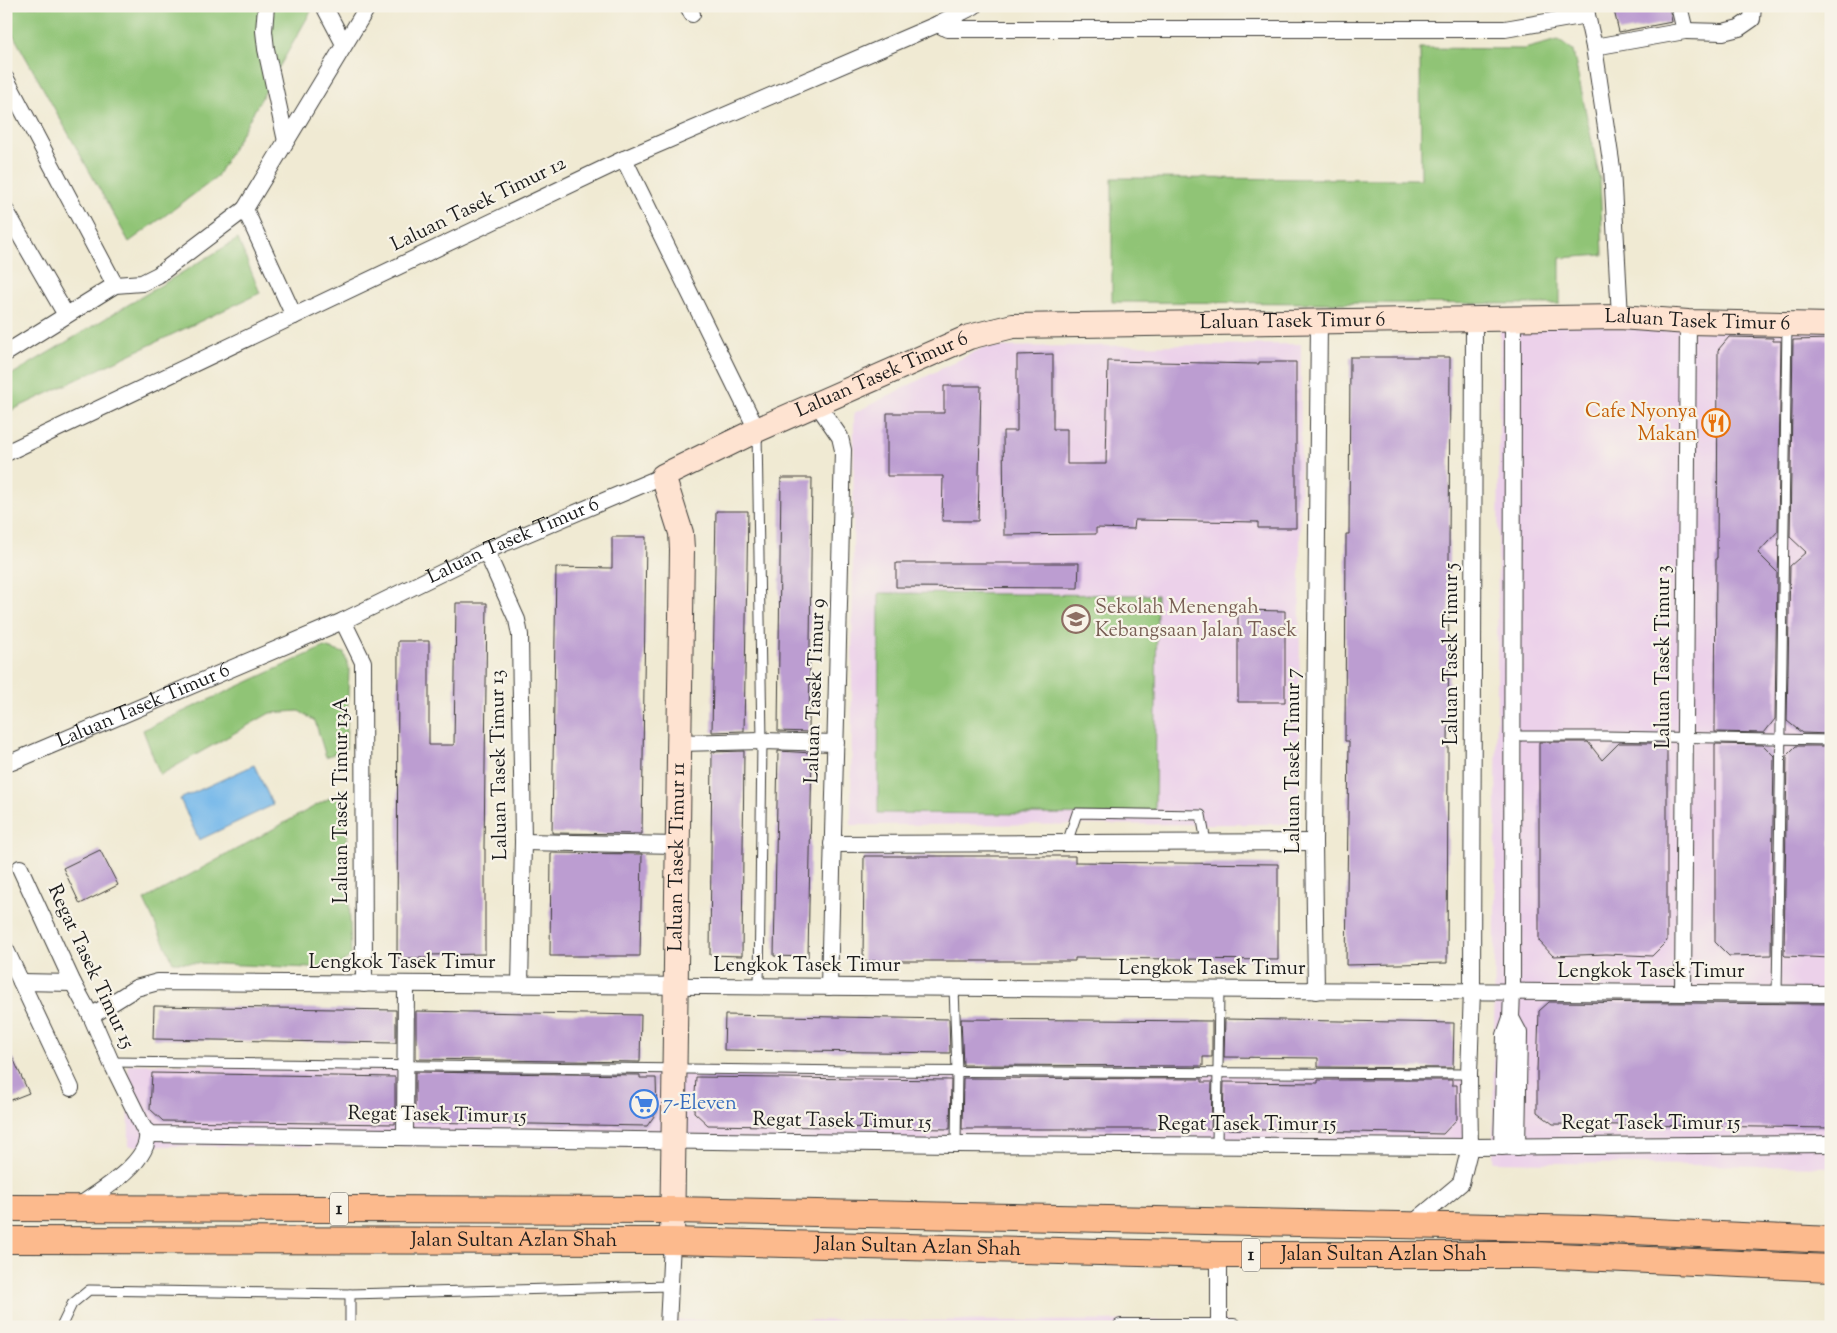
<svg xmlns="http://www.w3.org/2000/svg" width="1837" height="1333" viewBox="0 0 1837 1333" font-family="'Sorts Mill Goudy',serif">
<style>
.built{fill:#ecd1ea}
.green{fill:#90c476;stroke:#567049}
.water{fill:#74b8ea;stroke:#486a83}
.building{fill:#bc9dd1}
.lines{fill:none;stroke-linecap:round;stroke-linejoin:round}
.lane-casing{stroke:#3c3b37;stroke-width:11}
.street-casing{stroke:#3c3b37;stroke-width:18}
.secondary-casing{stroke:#3c3b37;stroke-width:26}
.primary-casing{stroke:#3c3b37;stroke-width:28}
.lane{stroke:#fff;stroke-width:9}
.street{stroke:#fff;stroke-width:16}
.secondary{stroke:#fee3d1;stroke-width:24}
.primary{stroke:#fcba8d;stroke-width:26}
.labels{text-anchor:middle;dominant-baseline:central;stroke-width:4.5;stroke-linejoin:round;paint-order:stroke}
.shield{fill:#f7f3e8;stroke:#5e5c59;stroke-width:1}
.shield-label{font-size:19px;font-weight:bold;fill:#1c1c1c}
.street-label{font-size:20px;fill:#1c1c1c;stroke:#f7f3e8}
.food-label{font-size:20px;fill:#c56008;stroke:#f7f3e8;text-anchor:end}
.education-label{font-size:20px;fill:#785e54;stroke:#f7f3e8;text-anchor:start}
.shop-label{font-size:20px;fill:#366cbe;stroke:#f7f3e8;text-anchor:start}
</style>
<rect width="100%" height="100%" fill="#f7f3e8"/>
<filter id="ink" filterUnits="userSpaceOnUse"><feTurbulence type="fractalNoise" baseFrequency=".02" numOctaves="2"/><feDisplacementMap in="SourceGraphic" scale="10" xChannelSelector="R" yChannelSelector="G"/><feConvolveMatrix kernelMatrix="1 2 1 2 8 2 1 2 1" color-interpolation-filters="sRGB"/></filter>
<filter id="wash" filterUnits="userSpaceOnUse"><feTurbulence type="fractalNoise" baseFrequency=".0096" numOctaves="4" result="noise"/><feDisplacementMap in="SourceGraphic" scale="20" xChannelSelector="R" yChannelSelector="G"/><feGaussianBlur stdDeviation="1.12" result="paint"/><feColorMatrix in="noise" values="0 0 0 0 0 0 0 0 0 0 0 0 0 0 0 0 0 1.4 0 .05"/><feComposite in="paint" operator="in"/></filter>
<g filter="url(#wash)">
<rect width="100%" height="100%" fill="#f0ead3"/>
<g class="built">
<polygon points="1500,314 1831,327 1831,1167 1493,1162"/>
<polygon points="1301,344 1299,824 851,825 854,413 984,347"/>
<polygon points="128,1064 1477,1074 1476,1147 129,1146"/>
<polygon points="674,1320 1227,1321 1227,1327 673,1327"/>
</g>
<g class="green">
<polygon points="6,6 314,6 216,178 129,242 6,22"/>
<polygon points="1558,40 1573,51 1600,180 1603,255 1560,258 1560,304 1112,302 1112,178 1421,179 1420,48 1524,49"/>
<polygon points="238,239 260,293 6,413 6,378"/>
<polygon points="879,593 1157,595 1155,815 878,813"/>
<polygon points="324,647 344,653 349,669 346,749 326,757 315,721 299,711 270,713 160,775 143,730"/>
<polygon points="346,789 351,956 333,969 173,962 144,900"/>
</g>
<polygon class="water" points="254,765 273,805 199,840 180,799"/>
<g id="blocks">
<g class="building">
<polygon points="1613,6 1669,6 1672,22 1619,32"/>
<polygon points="1729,337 1773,338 1773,341 1781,341 1778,531 1758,553 1777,572 1775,719 1764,733 1715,732 1715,729 1716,558 1717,558 1718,350"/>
<polygon points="1831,339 1831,734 1802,733 1787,721 1790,566 1806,552 1790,537 1793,340"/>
<polygon points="1053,354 1053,429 1067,429 1067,464 1106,464 1108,361 1259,364 1259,362 1296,362 1296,528 1258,528 1258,522 1135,520 1134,529 1096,528 1096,534 1004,535 1003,431 1017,431 1017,355"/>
<polygon points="1350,357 1450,357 1447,963 1346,965 1349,741 1345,741 1346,534 1349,534"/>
<polygon points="944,386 981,386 978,521 942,521 943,476 887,476 887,413 944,413"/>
<polygon points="781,478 812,478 809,732 778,731"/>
<polygon points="716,511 748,511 744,731 712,732"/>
<polygon points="612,537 646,537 642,834 552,833 556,567 612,568"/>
<polygon points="896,563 1079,563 1078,588 896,587"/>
<polygon points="456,603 487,603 484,849 485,849 485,954 428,955 428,958 397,958 398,641 429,641 429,745 454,745"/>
<polygon points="1238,610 1285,611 1285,702 1238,702"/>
<polygon points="1539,742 1588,742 1602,760 1619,743 1667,743 1667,941 1652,956 1606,954 1553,956 1539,941"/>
<polygon points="1715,744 1763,745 1774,756 1771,955 1729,956 1715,942"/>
<polygon points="1796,746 1831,746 1831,958 1785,956 1784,955 1787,755"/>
<polygon points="744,751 742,956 710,955 712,752"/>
<polygon points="778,751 812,753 808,957 774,956"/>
<polygon points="100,850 118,885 80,904 63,868"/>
<polygon points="551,853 642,854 640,956 550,956"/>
<polygon points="864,856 1075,856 1075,862 1278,864 1278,960 1075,958 1075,961 863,961"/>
<polygon points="1549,1002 1831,1004 1831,1128 1553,1124 1537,1112 1537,1071 1539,1011"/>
<polygon points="154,1006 396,1010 396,1043 153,1039"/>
<polygon points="416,1011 641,1015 640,1062 416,1059"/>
<polygon points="725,1015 949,1019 950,1053 724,1050"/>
<polygon points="961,1019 1212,1021 1212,1057 1203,1057 1203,1066 963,1065"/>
<polygon points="1225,1019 1454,1023 1453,1068 1318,1067 1318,1058 1224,1057"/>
<polygon points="6,1043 29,1093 6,1102"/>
<polygon points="415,1072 640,1075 640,1078 656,1078 657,1112 647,1126 415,1122"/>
<polygon points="152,1073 395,1077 395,1124 163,1121 150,1109"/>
<polygon points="696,1077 951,1080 950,1129 708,1125 694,1112"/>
<polygon points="963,1078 1202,1079 1202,1082 1212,1082 1211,1129 962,1129"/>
<polygon points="1318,1080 1452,1080 1452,1085 1457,1085 1457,1119 1443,1134 1223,1129 1224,1082 1318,1083"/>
</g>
</g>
</g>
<g filter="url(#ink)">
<use href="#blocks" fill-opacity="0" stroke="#3c3b37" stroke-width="1"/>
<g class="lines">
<defs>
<g id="lane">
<polyline points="757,433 762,741 759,987"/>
<polyline points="1512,736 1604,736 1831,740"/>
<polyline points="1067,843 1077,813 1201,815 1206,842"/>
<polyline points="954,988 957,1071 956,1144"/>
<polyline points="1777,995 1787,325"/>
<polyline points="111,1062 853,1071 1469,1074"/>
<polyline points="1217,1146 1219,990"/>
<polyline points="61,1327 72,1304 89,1290 350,1294 670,1286"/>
<polyline points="350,1327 350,1294"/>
</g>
<g id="street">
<polyline points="266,6 264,31 266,49 286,141"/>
<polyline points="324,6 344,44"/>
<polyline points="688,6 692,14"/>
<polyline points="1585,6 1594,47 1612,168 1620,317"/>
<polyline points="938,24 947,29 1505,29 1587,15"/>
<polyline points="1685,31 1723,32 1739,28 1752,19 1753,6"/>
<polyline points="1594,47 1685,31 1679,6"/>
<polyline points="6,79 115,285"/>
<polyline points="624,159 757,430"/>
<polyline points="6,211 66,315"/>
<polyline points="294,316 245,209 368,6"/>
<polyline points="6,353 115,285 142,283 158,275 245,209"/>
<polyline points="817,404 840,437 843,450 829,987"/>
<polyline points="6,453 624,159 938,24 974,6"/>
<polyline points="486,551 517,620 520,635 523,842 520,985"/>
<polyline points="343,621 363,662 364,984"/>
<polyline points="679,743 762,741 836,743"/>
<path id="s1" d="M 6,763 L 12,762 L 343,621 L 486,551 L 663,476"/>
<polyline points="523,842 678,845"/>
<polyline points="832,844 1314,842"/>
<polyline points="20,868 73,983 91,1016 111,1062 144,1129 150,1134 956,1144 1470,1147 1831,1144"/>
<polyline points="6,950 71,1088"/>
<polyline points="21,982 73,983"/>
<polyline points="1316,991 1314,842 1319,321"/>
<polyline points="1683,993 1688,322"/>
<polyline points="91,1016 136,988 158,982 1831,994"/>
<polyline points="1511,1018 1519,1033 1517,1147"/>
<polyline points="405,1137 406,984"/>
<polyline points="1502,1147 1505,1035 1511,1018 1512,992 1513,317"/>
<path d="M 77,1207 C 98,1193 151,1162 147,1133"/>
<polyline points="1411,1225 1461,1183 1470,1147 1469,1074 1472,991 1474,318"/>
<polyline points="668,1327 672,1241"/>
<polyline points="1121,1327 1234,1327"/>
<polyline points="1219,1327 1219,1255"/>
</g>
<g id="secondary">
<path id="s2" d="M 672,1241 L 682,549 L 681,533 L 663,476 L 757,430 L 969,337 L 1013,326 L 1620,317 L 1688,322 L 1831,325"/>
</g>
<g id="primary">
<polyline points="6,1208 672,1210 1589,1229 1831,1240"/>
<path id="s3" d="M 6,1240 L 672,1241 L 1219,1255 L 1534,1255 L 1831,1268"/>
</g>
</defs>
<use href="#lane" class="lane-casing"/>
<use href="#street" class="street-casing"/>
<use href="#secondary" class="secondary-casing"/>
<use href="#primary" class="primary-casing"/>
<use href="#lane" class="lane"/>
<use href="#street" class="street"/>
<use href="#secondary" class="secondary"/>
<use href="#primary" class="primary"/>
</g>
</g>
<defs>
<symbol id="restaurant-ring" viewBox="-11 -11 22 22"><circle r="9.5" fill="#f7f3e8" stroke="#e8710a" stroke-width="1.5"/><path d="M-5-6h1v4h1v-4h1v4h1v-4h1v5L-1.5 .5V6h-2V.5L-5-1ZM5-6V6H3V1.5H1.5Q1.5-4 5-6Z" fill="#e8710a"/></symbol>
<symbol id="school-ring" viewBox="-11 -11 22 22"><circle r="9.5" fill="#f7f3e8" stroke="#8d6e63" stroke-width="1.5"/><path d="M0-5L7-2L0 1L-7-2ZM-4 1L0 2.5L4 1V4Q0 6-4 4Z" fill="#8d6e63"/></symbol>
<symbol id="supermarket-ring" viewBox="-11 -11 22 22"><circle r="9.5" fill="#f7f3e8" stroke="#3f7fe0" stroke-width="1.5"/><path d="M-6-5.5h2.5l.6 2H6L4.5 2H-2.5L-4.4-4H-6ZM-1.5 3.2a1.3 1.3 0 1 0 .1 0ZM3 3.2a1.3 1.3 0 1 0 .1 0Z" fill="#3f7fe0"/></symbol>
</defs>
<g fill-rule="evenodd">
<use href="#restaurant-ring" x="1700" y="407" width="32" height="32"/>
<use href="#school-ring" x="1060" y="603" width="32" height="32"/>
<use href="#supermarket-ring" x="628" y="1088" width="32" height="32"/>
</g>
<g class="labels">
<g class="shield">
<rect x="330" y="1192.5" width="18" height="33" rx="4"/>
<rect x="1242" y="1238.5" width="18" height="33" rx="4"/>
</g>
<g class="shield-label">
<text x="339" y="1209">1</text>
<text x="1251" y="1255">1</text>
</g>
<g class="street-label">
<text transform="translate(479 205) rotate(-26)">Laluan Tasek Timur 12</text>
<text stroke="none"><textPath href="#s2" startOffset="1429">Laluan Tasek Timur 6</textPath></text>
<text stroke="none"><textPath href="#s2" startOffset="1834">Laluan Tasek Timur 6</textPath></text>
<text stroke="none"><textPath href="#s2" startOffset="1009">Laluan Tasek Timur 6</textPath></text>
<text stroke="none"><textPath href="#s1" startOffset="554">Laluan Tasek Timur 6</textPath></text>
<text transform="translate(1452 654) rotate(-90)">Laluan Tasek Timur 5</text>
<text transform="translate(1664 657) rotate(-90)">Laluan Tasek Timur 3</text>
<text transform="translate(816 691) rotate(-88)">Laluan Tasek Timur 9</text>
<text stroke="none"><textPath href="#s1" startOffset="149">Laluan Tasek Timur 6</textPath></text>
<text transform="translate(1294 761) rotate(-90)">Laluan Tasek Timur 7</text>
<text transform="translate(500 765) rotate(-91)">Laluan Tasek Timur 13</text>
<text transform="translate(342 800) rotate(-90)">Laluan Tasek Timur 13A</text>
<text stroke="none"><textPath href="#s2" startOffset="384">Laluan Tasek Timur 11</textPath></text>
<text x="402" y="963">Lengkok Tasek Timur</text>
<text x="807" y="966">Lengkok Tasek Timur</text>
<text transform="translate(90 967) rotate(65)">Regat Tasek Timur 15</text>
<text x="1212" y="969">Lengkok Tasek Timur</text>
<text x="1651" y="972">Lengkok Tasek Timur</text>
<text transform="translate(437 1116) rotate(1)">Regat Tasek Timur 15</text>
<text transform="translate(842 1122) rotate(1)">Regat Tasek Timur 15</text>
<text x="1651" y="1124">Regat Tasek Timur 15</text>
<text x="1247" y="1125">Regat Tasek Timur 15</text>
<text stroke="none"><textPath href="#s3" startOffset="508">Jalan Sultan Azlan Shah</textPath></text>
<text stroke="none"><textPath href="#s3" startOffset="912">Jalan Sultan Azlan Shah</textPath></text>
<text stroke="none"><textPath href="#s3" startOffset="1378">Jalan Sultan Azlan Shah</textPath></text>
</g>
<g class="food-label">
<text x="1697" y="412">Cafe Nyonya<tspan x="1697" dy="23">Makan</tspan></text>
</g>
<g class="education-label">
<text x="1095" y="608">Sekolah Menengah<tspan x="1095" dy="23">Kebangsaan Jalan Tasek</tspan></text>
</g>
<g class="shop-label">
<text x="663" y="1104">7-Eleven</text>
</g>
</g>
<rect width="1837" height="1333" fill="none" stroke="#f7f3e8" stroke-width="25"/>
</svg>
